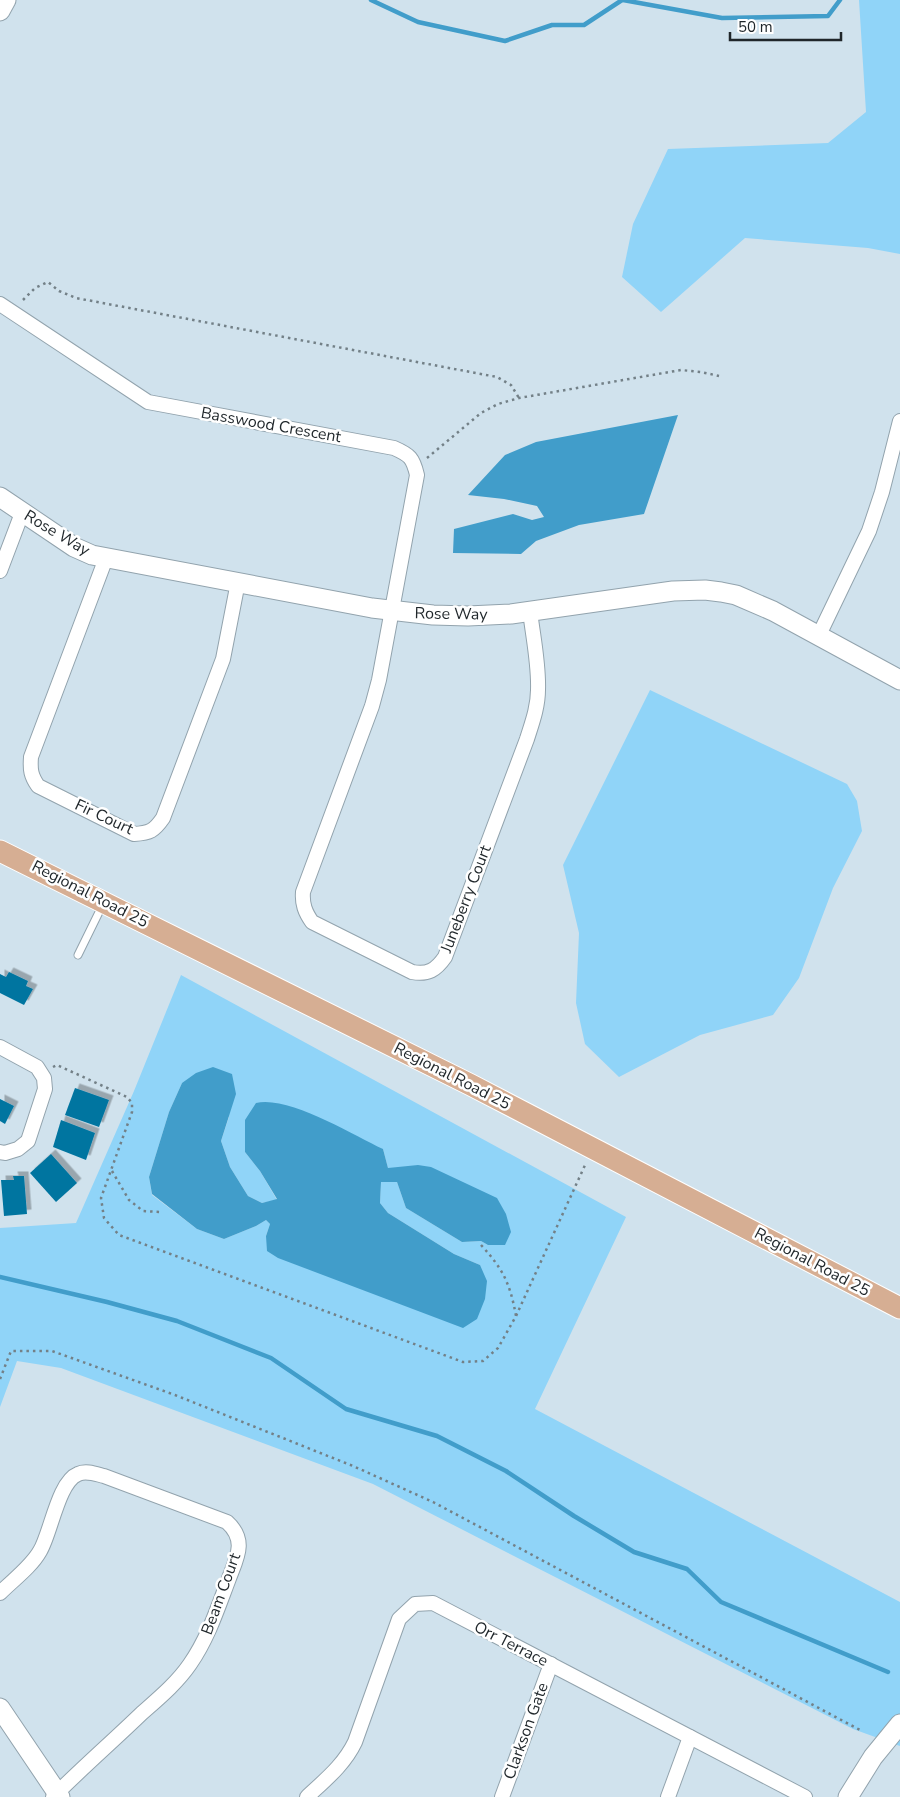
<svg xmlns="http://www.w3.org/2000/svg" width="900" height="1797" viewBox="0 0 900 1797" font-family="'Nunito Sans',sans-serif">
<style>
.green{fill:#90d4f8;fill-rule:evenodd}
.water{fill:#419dca}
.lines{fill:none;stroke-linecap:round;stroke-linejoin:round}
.stream{stroke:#419dca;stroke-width:4.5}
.building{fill:#0375a0;filter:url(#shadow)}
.lane-casing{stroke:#92a3ad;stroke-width:9}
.street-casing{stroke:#92a3ad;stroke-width:16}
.secondary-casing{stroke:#92a3ad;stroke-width:21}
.primary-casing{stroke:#fff;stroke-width:23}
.path{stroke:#738087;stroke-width:2.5;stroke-dasharray:2.5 4;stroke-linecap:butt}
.lane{stroke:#fff;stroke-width:7}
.street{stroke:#fff;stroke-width:14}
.secondary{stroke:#fff;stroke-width:19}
.primary{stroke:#d6ae93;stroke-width:21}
.labels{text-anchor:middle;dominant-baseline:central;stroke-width:5;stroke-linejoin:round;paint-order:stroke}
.street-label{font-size:16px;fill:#1f262a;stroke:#fff}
</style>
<defs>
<filter id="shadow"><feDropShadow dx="4.5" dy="-4.5" stdDeviation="0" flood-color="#0004"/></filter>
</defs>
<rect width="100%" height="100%" fill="#d0e2ed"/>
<g class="green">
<polygon points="859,0 900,0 900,254 868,248 745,238 661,312 622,277 633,224 668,149 828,143 866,112"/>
<polygon points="650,690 847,784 857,801 862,831 833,888 799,978 773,1015 700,1035 619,1077 585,1044 576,1003 579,933 563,865"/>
<path d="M 181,975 L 626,1217 L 535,1409 L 900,1602 L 900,1746 L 853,1729 L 373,1484 L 61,1368 L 17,1361 L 0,1407 L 0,1228 L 76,1223 L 134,1091 ZM 182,1083 L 229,1117 L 221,1141 L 230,1167 L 248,1196 L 262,1203 L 277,1200 L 260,1171 L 245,1152 L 383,1149 L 388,1168 L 399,1168 L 488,1245 L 481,1241 L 462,1242 L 406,1208 L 397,1182 L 381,1182 L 380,1203 L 388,1213 L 454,1254 L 480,1265 L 266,1236 L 270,1224 L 266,1220 L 256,1226 L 224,1239 L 197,1229 L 152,1195 L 149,1177 L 169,1112 Z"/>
</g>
<g class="water">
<polygon points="678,415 644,514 579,525 536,541 521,554 453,553 454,529 513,514 532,520 544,517 537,506 504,499 468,495 505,455 536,442"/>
<path d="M 213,1067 L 232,1074 L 236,1094 L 221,1141 L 230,1167 L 248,1196 L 262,1203 L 277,1199 L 260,1171 L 245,1152 L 245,1120 L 256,1103 C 288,1095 353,1135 383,1149 L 388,1168 L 418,1165 L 431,1167 L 497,1198 L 506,1214 L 511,1232 L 505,1245 L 488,1245 L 481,1241 L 462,1242 L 406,1208 L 397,1182 L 381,1182 L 380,1203 L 388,1213 L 454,1254 L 480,1265 L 487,1281 L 485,1299 L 477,1319 L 463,1328 L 278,1258 L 267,1251 L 266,1236 L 270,1224 L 266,1220 L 256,1226 L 224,1239 L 197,1229 L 152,1194 L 149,1177 L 169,1112 L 182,1083 L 196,1073 Z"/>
</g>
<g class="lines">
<g class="stream">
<polyline points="371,0 418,22 505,41 552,25 584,25 622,0"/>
<polyline points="623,0 722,18 828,16 840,0"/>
<polyline points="0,1277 107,1302 177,1321 271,1358 346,1409 437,1436 506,1471 574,1516 634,1552 687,1569 721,1602 888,1672"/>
</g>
</g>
<g class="building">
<polygon points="9,972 28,981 26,986 33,989 24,1005 0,993 0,974 6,977"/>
<polygon points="75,1088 109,1100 99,1127 65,1115"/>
<polygon points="0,1099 14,1106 5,1124 0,1121"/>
<polygon points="61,1120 95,1133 86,1160 53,1147"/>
<polygon points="51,1154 77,1183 56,1202 30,1173"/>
<polygon points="13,1176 24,1176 27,1214 4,1216 1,1180 14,1180"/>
</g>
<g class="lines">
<defs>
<polyline id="lane" points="78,955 103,904"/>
<g id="street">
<path d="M 0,304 L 148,402 L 394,448 C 410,455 413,458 417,475 L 379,680 L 372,706 L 303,892 C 302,904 305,912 312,922 L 412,972 C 428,975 436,970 445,957 L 527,739 C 532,723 538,707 538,690 C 539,664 533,637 530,611"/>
<path d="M 106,558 L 31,757 C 30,770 31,776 38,786 L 134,834 C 150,833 154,831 163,818 L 223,659 L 238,582"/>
<polyline points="0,571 22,513"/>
<polyline points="819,635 869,531 882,492 900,421"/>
<polyline points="0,1047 37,1067 44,1078 45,1089 28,1141 18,1149 5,1153 0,1152"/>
<path d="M 0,1593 C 13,1580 31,1567 40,1551 C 51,1533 58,1482 78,1474 C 86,1470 96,1474 104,1476 L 227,1522 C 248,1541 236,1559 228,1581 C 217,1610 208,1638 190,1664 C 177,1683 159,1698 142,1713 C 113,1741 82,1768 53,1797"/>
<path d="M 307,1797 C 325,1780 344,1765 355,1742 L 399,1619 L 415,1604 L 433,1603 L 805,1797"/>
<polyline points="502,1797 551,1664"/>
<polyline points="668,1797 690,1737"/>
</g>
<g id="secondary">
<polyline points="0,11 6,0"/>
<polyline points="0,497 74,547 92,555 372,608 433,615 468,616 511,614 673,591 705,590 721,592 736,595 773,611 900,680"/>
<polyline points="0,1708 60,1797"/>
<polyline points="848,1797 873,1757 900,1724"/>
</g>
<polyline id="primary" points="0,851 471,1085 900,1308"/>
</defs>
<use href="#lane" class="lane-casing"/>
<use href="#street" class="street-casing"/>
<use href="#secondary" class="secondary-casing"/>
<use href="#primary" class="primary-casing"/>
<g class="path">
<polyline points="23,300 35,288 48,282 59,291 76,298 497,377 511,385 519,398"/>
<polyline points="427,458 481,413 498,404 519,398 681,370 701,372 719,376"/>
<polyline points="53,1067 57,1065 127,1097 132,1103 132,1112 101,1198 104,1218 119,1235 463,1362 483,1361 498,1348 516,1316 586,1163"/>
<polyline points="112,1171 129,1200 143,1211 161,1212"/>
<path d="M 481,1245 C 503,1269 510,1283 516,1316"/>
<polyline points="0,1379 11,1351 52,1351 175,1395 353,1466 433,1502 860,1730"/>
</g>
<use href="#lane" class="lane"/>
<use href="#street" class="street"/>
<use href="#secondary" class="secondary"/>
<use href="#primary" class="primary"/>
</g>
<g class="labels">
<g class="street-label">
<text transform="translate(271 425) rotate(10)">Basswood Crescent</text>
<text transform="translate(57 533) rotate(31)">Rose Way</text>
<text transform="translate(451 614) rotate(1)">Rose Way</text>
<text transform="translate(104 817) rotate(25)">Fir Court</text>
<text transform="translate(90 894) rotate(27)">Regional Road 25</text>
<text transform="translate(466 899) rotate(-69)">Juneberry Court</text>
<text transform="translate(452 1076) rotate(27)">Regional Road 25</text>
<text transform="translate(812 1262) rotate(28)">Regional Road 25</text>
<text transform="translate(221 1594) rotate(-70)">Beam Court</text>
<text transform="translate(511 1644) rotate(27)">Orr Terrace</text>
<text transform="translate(526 1731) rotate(-70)">Clarkson Gate</text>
</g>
</g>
<path d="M730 32v8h111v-8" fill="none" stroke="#1f262a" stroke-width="2.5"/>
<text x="738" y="32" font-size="15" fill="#1f262a" stroke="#ffffff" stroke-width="4" paint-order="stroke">50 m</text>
</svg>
